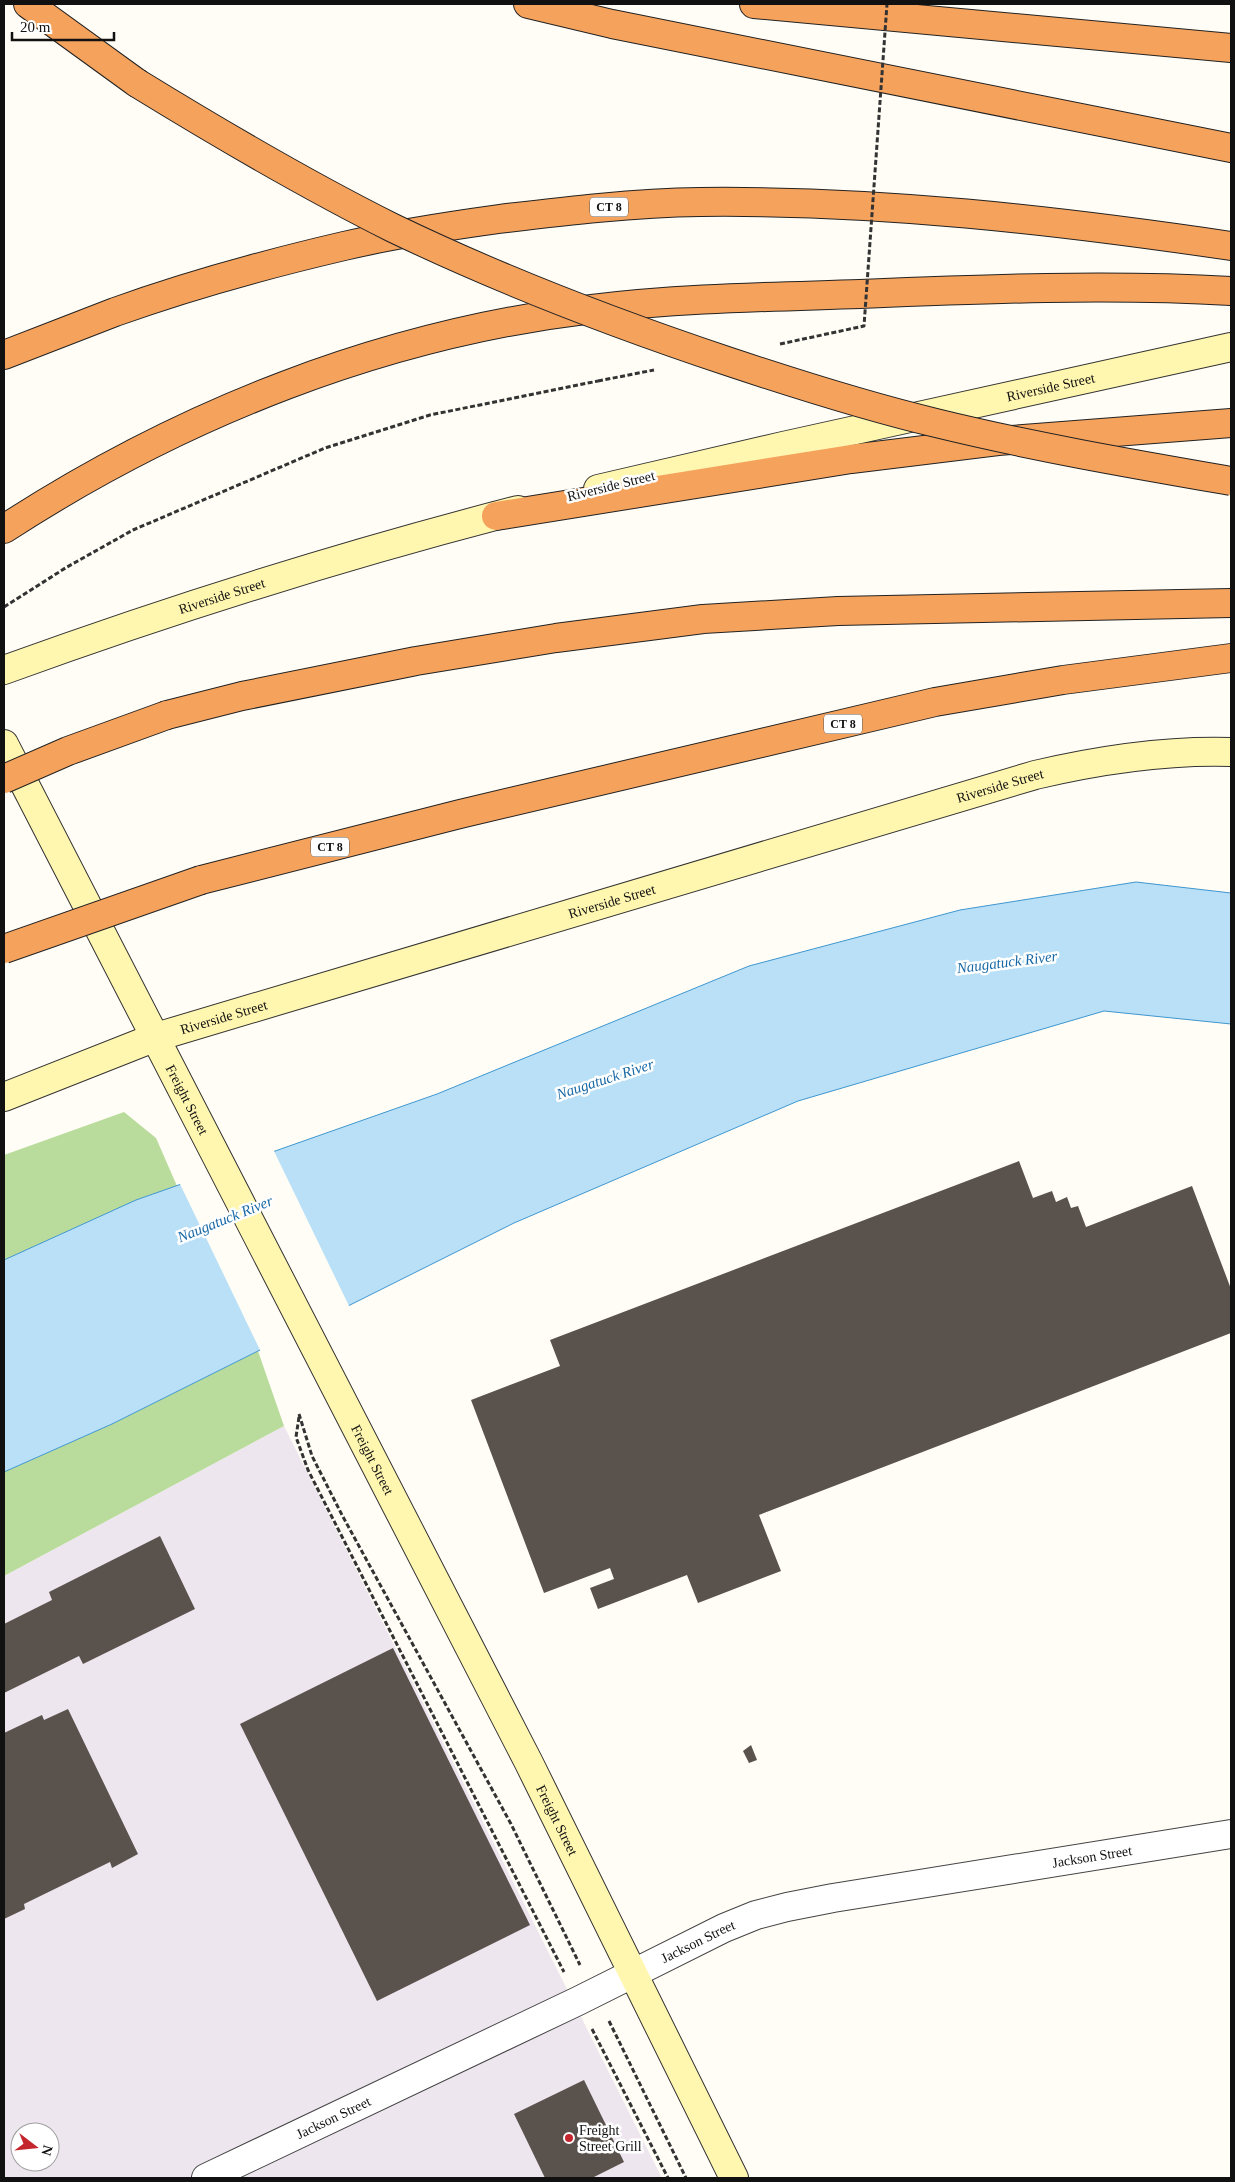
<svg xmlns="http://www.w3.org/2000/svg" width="1235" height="2182" viewBox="0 0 1235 2182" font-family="Georgia,serif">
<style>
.industrial{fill:#eee6ef;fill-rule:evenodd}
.forest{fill:#b9dc9c}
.water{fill:#b9e0f7;stroke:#3f96cf}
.pier{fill:#fffdf5}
.building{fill:#5a524d}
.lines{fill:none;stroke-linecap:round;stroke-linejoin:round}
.street-casing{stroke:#444;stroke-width:30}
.secondary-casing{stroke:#333;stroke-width:30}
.highway-casing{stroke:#222;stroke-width:30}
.path{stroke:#333;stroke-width:3;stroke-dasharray:5 2.5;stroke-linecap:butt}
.street{stroke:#fff;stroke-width:28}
.secondary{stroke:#fff6b0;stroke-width:28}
.highway{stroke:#f5a25d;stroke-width:28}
.highway-bridge-casing{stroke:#222;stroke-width:30;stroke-linecap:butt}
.path-bridge{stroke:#333;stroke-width:3;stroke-dasharray:5 2.5;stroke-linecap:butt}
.highway-bridge{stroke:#f5a25d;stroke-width:28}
.poi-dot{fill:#c4262e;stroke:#fff;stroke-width:2}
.labels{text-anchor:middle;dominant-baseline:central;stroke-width:5;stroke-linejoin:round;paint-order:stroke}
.shield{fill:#fff;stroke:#585858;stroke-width:1}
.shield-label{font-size:12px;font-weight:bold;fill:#111}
.street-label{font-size:14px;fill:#111;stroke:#fff}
.poi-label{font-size:14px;fill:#111;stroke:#fff;text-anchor:start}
.water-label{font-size:15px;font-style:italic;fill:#1768a6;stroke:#fff}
</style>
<rect width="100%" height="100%" fill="#fffdf5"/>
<path class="industrial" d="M 284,1426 L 662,2178 L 4,2178 L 4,1576 ZM 20,2132 L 50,2132 L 50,2162 L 20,2162 Z"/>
<g class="forest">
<polygon points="124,1112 156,1138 177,1186 136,1200 4,1260 4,1155"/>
<polygon points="258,1351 284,1426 4,1576 4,1472 112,1424"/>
</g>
<polygon class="water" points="1136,882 1231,893 1231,1024 1104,1011 798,1101 514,1223 112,1424 4,1472 4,1260 136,1200 437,1094 749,966 960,910"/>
<polygon class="pier" points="273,1149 350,1308 261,1352 179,1182"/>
<g class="building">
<polygon points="1019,1161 1033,1198 1052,1191 1056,1202 1067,1197 1071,1208 1078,1206 1086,1227 1192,1186 1231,1289 1231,1333 759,1515 781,1571 698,1603 687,1575 598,1609 590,1588 614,1579 610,1568 544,1593 471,1400 560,1366 550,1340"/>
<polygon points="160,1536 195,1609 83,1664 79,1656 4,1693 4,1624 52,1600 49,1592"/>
<polygon points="393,1648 530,1925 377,2001 240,1724"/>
<polygon points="68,1709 138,1854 112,1868 110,1862 24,1904 25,1909 4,1919 4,1733 42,1715 44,1720"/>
<polygon points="751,1745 757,1760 749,1763 743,1751"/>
<polygon points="584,2080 624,2162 592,2178 545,2178 514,2114"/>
</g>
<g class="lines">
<defs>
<g id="street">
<path id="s1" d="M 206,2178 L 578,2001 L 724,1928 L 756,1915 L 787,1907 L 833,1898 L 1231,1834"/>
</g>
<g id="secondary">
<path id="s2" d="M 598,489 L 783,446 L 1231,347"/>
<path id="s3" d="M 4,670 C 172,609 344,555 518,510"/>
<path id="s4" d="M 4,744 L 529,1763 L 734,2178"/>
<path id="s5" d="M 4,1097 L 156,1037 L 1035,775 C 1099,760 1165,750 1231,752"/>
</g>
<g id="highway">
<polyline points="28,4 137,83"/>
<polyline points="528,4 612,24 1231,148"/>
<polyline points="754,4 1231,48"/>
<path d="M 4,355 C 41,341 78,326 115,312 C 190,285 267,264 344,246 C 395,234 448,226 499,219 C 566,211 633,203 700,202 C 878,200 1055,220 1231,246"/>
<polyline points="496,516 851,459 998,441 1231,423"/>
<path d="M 4,529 C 181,414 382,334 592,309 C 681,298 771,297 860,294 C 984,289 1108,284 1231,291"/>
<polyline points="167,715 242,696 416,661 556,638 703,619 838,611 1231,603"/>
<polyline points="201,880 460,814 935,702 1063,680 1231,658"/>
</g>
</defs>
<use href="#street" class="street-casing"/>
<use href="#secondary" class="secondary-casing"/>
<use href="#highway" class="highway-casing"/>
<g class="path">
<polyline points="4,607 67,567 133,530 325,448 430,415 598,381"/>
<polyline points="299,1414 312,1456 342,1515 511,1824 580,1965"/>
<polyline points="299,1417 296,1437 308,1470 564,1972"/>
<polyline points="609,2021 686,2178"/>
<polyline points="592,2029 668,2178"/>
</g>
<use href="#street" class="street"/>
<use href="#secondary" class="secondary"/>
<use href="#highway" class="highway"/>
<defs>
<g id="highway-bridge">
<path d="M 137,83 C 220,134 305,184 393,228 C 501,280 613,323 727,361 C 796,384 865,406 936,423 C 1034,447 1133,464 1231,481"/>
<polyline points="4,779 68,751 167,715"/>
<polyline points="4,949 201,880"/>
</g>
</defs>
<use href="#highway-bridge" class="highway-bridge-casing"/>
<g class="path-bridge">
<polyline points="780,344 864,326 887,4"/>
<polyline points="598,381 654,370"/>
</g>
<use href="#highway-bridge" class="highway-bridge"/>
</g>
<circle class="poi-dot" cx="569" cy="2138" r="5"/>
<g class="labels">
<g class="shield">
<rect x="590" y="197.5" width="38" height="19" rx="4"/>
<rect x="824" y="714.5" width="38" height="19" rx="4"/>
<rect x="311" y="837.5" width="38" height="19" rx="4"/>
</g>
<g class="shield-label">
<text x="609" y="207">CT 8</text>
<text x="843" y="724">CT 8</text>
<text x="330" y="847">CT 8</text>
</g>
<g class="street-label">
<text stroke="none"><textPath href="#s2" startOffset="464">Riverside Street</textPath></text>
<text transform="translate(611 486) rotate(-14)">Riverside Street</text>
<text stroke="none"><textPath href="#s3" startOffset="230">Riverside Street</textPath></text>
<text stroke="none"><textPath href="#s5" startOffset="1044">Riverside Street</textPath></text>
<text stroke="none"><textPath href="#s5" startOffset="639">Riverside Street</textPath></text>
<text stroke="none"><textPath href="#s5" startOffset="234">Riverside Street</textPath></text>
<text stroke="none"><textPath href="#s4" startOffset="400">Freight Street</textPath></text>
<text stroke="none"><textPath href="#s4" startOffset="805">Freight Street</textPath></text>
<text stroke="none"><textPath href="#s4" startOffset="1210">Freight Street</textPath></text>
<text stroke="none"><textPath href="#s1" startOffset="951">Jackson Street</textPath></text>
<text stroke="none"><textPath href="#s1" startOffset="546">Jackson Street</textPath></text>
<text stroke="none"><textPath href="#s1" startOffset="141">Jackson Street</textPath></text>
</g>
<g class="poi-label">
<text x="579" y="2130">Freight<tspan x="579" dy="16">Street Grill</tspan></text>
</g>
<g class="water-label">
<text transform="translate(1007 962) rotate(-7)">Naugatuck River</text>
<text transform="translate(605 1079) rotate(-18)">Naugatuck River</text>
<text transform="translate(225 1219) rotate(-22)">Naugatuck River</text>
</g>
</g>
<rect width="1235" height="2182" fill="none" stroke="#111111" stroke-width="10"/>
<g transform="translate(35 2147) rotate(106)"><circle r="24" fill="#ffffff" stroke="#a0a0a0"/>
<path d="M0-4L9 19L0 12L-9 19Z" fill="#c4262e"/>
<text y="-8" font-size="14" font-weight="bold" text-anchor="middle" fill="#111111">N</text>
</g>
<path d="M12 32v8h102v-8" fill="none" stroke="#111111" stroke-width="2.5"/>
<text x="20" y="32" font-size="15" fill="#111111" stroke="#ffffff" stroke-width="4" paint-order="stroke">20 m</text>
</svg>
